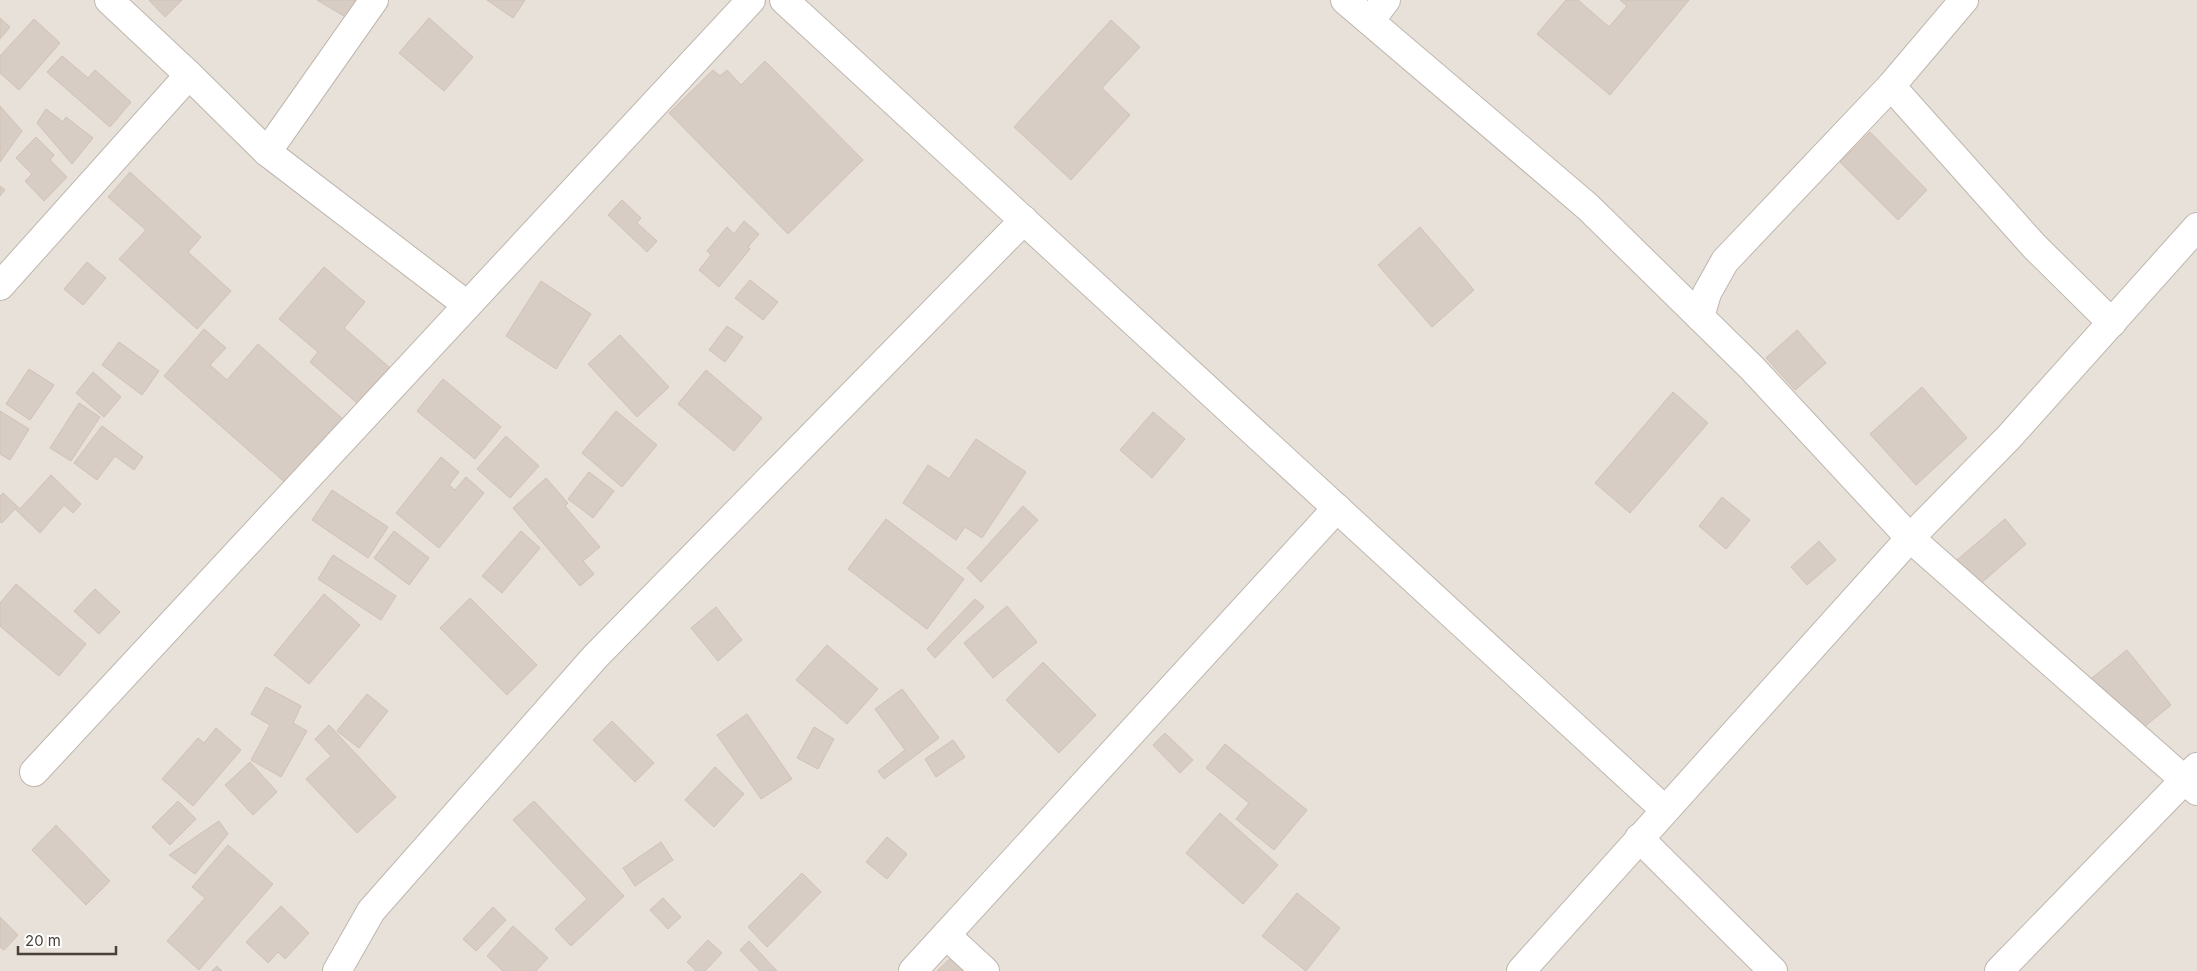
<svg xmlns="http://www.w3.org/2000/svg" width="2197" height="971" viewBox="0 0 2197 971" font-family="Inter,sans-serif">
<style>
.residential{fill:#e8e1d9}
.building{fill:#d8cdc4;stroke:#d0c1b4}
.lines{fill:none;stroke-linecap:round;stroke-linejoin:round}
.minor-casing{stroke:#bfb6ae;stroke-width:30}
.minor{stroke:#fff;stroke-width:28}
</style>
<rect width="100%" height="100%" fill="#f4f0eb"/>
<rect class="residential" x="0" y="0" width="2197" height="971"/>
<g class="building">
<polygon points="149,0 182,0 165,17"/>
<polygon points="317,0 367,0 354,22"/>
<polygon points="487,0 525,0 513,18"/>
<polygon points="1566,0 1578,0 1609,27 1627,6 1620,0 1689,0 1610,95 1537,34"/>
<polygon points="0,18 10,27 0,39"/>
<polygon points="429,18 473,57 444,91 399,53"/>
<polygon points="34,19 60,43 19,90 0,73 0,56"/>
<polygon points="1111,20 1140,47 1102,88 1130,115 1071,180 1014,127"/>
<polygon points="62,56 88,78 95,70 131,102 110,127 47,72"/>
<polygon points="765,61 863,160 788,234 669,113 713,70 720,76 727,70 741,85"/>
<polygon points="0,106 22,131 0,162"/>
<polygon points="46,109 63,122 66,117 93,138 72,164 37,123"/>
<polygon points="1870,132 1927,190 1898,220 1840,162"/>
<polygon points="36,137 54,155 50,160 67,177 44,201 25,181 32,174 16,158"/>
<polygon points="130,172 201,237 188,252 231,291 197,329 119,259 146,230 108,197"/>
<polygon points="0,186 5,190 0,196"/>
<polygon points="622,200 641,218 637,223 657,241 647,252 608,215"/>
<polygon points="744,221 759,234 748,247 750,249 719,287 699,270 711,255 707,251 727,227 734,234"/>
<polygon points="1420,227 1474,290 1432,327 1378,265"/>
<polygon points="87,262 106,278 83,305 64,289"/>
<polygon points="324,267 365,302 344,328 396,373 365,410 310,362 318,352 279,319"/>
<polygon points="750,280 778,302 763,320 735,298"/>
<polygon points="541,281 591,314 556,369 506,336"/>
<polygon points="727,326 743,337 725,362 709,350"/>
<polygon points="204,329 226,348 210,365 227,380 258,344 345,421 289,486 164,376"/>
<polygon points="1797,330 1826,363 1795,390 1766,358"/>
<polygon points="620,335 669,387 637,417 588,364"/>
<polygon points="119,342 159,371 142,395 102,365"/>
<polygon points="29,369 54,385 30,420 6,404"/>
<polygon points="706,370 762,418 734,451 678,404"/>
<polygon points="93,372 121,397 104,417 76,393"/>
<polygon points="443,379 501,427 475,459 417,411"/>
<polygon points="1922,387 1967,438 1916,485 1870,434"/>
<polygon points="1673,392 1708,423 1630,513 1595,483"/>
<polygon points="79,403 100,417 71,461 50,448"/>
<polygon points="0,411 29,429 10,460 0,454"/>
<polygon points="616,411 657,445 622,487 582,453"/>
<polygon points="1153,412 1185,439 1152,478 1120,450"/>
<polygon points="102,426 143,457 134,470 115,456 97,480 74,463"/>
<polygon points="506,436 539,466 510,498 477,469"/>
<polygon points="976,439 1026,472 982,538 965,527 956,540 903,503 928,465 949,479"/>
<polygon points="441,457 459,472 449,485 455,490 466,477 484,493 439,548 396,513"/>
<polygon points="589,472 614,491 593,518 568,499"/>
<polygon points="51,475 81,504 73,513 64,505 40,533 15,509 2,523 0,522 0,496 3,493 20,509"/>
<polygon points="546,478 568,503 565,506 600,547 583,561 594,574 580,586 513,508"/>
<polygon points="332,490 388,527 368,558 312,520"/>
<polygon points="1722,497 1750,520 1726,549 1699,526"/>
<polygon points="1023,506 1038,520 981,582 967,568"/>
<polygon points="886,519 964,579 927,629 848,569"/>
<polygon points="2005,519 2026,544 1979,585 1957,560"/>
<polygon points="394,531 429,558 409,585 374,558"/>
<polygon points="521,531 540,548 502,593 482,576"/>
<polygon points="1819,541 1836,560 1807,585 1791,567"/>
<polygon points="333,555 396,596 381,620 318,579"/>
<polygon points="16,584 86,644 59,676 0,626 0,603"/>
<polygon points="95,589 120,612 99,634 74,611"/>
<polygon points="324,594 360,625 309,684 274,655"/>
<polygon points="470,598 537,665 507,695 440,628"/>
<polygon points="975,599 984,607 935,658 927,649"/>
<polygon points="1007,606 1037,642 993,678 964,643"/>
<polygon points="716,607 742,640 718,661 691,628"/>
<polygon points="827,645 878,689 847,724 796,680"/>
<polygon points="2127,650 2171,705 2127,741 2083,685"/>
<polygon points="1043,662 1096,715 1059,753 1006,700"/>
<polygon points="266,687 301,706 293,723 307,731 281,777 251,760 270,725 251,714"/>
<polygon points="902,689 939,738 884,779 878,771 905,750 875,709"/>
<polygon points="367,694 388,711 359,748 337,731"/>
<polygon points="747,714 792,779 761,799 717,735"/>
<polygon points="612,721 654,763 635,782 593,740"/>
<polygon points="329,725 396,797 357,833 306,779 331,756 315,739"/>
<polygon points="814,727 834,739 818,769 797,758"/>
<polygon points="216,728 241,750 193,806 162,779 198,738 204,743"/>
<polygon points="1165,733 1193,760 1180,773 1153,745"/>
<polygon points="953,740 965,757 936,777 925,759"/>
<polygon points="1225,744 1307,810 1274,850 1236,819 1249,803 1206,768"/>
<polygon points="250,762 277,792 253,815 225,785"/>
<polygon points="715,767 744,794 714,827 685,800"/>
<polygon points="178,801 196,819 170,845 152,827"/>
<polygon points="534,801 624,896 571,946 555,929 587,899 513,820"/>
<polygon points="1220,813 1278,865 1243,904 1186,853"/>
<polygon points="219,821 228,834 195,874 169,855"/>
<polygon points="56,825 110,881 86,905 32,850"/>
<polygon points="887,837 907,854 887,879 866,862"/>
<polygon points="661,842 673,860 635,886 623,868"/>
<polygon points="228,845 273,884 199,970 167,941 205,898 192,887"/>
<polygon points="802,873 821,892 767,947 748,927"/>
<polygon points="1297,893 1340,928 1306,971 1262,936"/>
<polygon points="663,898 681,917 668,929 650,910"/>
<polygon points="281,906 309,933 285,959 278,952 268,963 246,942"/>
<polygon points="493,907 506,920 476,951 463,939"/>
<polygon points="0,917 18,935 4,950 0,947"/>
<polygon points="513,926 548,958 536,971 503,971 487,956"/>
<polygon points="708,940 722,953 705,971 696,971 687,962"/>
<polygon points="749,941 777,971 760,971 740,950"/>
<polygon points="955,954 971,971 937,971"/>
<polygon points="217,966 222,971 212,971"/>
</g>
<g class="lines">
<defs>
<g id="minor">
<polyline points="109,0 189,75 267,152 467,305"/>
<polyline points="784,0 1665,810"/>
<polyline points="1345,0 1588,207 1752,368 1910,538 2197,791"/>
<polyline points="1370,21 1386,0"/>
<polyline points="1891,86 2034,246 2112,323"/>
<polyline points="267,152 374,0"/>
<polyline points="0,286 189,75"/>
<polyline points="1700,317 1707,293 1725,261 1891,86 1964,0"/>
<polyline points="34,772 751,0"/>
<polyline points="1639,838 1773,971"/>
<polyline points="946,935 985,971"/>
<polyline points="337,971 371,911 595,657 1024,220"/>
<polyline points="913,971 1337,508"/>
<polyline points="1521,971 1910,538 2009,437 2197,227"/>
<polyline points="1999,971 2197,767"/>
</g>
</defs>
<use href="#minor" class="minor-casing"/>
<use href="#minor" class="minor"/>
</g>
<path d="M18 946v8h98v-8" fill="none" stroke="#484039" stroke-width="2.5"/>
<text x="25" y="946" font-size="15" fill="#484039" stroke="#ffffff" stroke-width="4" paint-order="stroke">20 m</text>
</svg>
